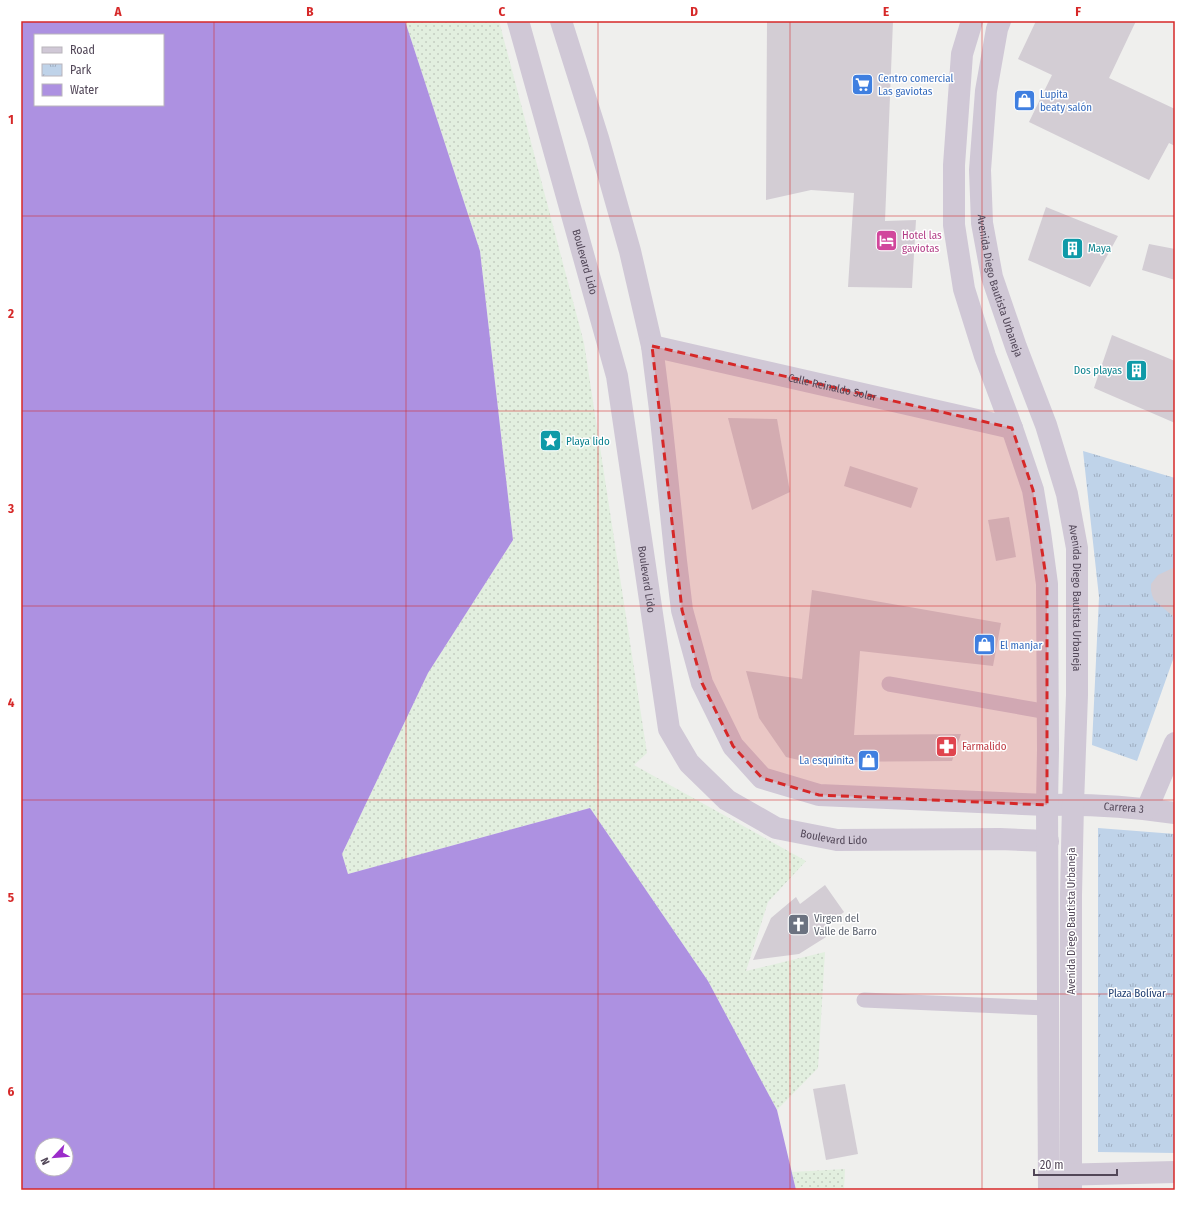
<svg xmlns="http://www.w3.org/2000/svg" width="1196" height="1211" viewBox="0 0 1196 1211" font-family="'Fira Sans Condensed',sans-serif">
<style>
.sand{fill:url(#sand-dots)}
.park{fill:url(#park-tufts)}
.water{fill:#ad91e1;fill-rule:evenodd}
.building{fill:#d3cdd4}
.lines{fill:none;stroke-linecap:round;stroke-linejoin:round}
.lane{stroke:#d0c8d6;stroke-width:15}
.street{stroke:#d0c8d6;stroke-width:22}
.marked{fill:#d62828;fill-opacity:0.2;stroke:#d62828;stroke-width:3;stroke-dasharray:8 5;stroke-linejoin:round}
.grid{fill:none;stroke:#d62828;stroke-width:1;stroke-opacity:0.55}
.labels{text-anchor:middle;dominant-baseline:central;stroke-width:3;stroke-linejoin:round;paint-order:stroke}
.shop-label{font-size:11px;fill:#366cbe;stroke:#fff;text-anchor:start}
.hotel-label{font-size:11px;fill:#b23c85;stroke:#fff;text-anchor:start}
.culture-label{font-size:11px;fill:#0d838f;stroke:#fff;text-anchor:start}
.street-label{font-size:11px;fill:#524758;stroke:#fff}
.health-label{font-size:11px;fill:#be3a42;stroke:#fff;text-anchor:start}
.worship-label{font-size:11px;fill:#5b616d;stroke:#fff;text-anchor:start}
.park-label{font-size:11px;fill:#203e71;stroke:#fff}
.neatline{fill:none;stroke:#d62828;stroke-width:1.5}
.grid-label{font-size:13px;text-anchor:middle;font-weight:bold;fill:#d62828}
</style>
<defs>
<pattern id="sand-dots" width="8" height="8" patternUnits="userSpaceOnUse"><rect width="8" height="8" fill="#e2efdf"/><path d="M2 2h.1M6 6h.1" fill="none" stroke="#c4cec1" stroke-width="1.8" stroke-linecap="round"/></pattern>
<pattern id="park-tufts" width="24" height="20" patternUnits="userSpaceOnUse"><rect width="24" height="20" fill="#bfd3e9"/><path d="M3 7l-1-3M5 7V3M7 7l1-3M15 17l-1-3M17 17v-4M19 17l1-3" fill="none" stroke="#9eadc0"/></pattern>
</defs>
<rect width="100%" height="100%" fill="#efefed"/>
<g class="sand">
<polygon points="405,21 499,21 584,343 647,753 634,765 806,861 768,902 746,971 825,952 818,1068 777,1110 708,981 590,808 348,874 342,854 428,673 513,540 480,251"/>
<polygon points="845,1169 844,1190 796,1190 792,1172"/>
</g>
<g class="park">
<polygon points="1083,451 1175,478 1175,654 1137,761 1092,745 1099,597"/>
<polygon points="1098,828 1175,834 1175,1153 1098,1152"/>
</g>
<path class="water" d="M 21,21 L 405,21 L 480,251 L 513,540 L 428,673 L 342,854 L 348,874 L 590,808 L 708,981 L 777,1110 L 796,1190 L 21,1190 ZM 35,35 L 163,35 L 163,105 L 35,105 ZM 42,1145 L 66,1145 L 66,1169 L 42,1169 Z"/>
<g class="building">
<polygon points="767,21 893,21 885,221 916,220 912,288 848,287 854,193 811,190 766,200"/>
<polygon points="1036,21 1136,21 1109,78 1175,109 1175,146 1169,143 1149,180 1029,122 1052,75 1018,59"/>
<polygon points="1046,207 1118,236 1090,287 1028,260"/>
<polygon points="1149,244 1175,249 1175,280 1142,270"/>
<polygon points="1112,335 1175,361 1175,423 1094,388"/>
<polygon points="728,418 777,419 790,492 752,510"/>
<polygon points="850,466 918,488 911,508 844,486"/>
<polygon points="1009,517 1016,557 996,561 988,520"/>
<polygon points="1175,567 1175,618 1154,600 1152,595 1151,590 1151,584 1158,575"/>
<polygon points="812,590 1001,623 993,666 860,651 854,735 961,734 952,761 821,762 820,765 786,757 759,718 746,671 802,679"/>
<polygon points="825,885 844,912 821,930 826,937 799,954 753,960 771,918 796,897 800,904"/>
<polygon points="845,1084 858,1154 826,1160 813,1089"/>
</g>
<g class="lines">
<g class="lane">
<polyline points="889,684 1048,712"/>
<polyline points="864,1000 1047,1008"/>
</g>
<g class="street">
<path id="s1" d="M 518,21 L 617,376 L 669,729 L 689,763 L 727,800 L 776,828 L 837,840 L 1000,839 L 1048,841"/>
<path id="s2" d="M 561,21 L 598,138 L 630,251 L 652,346 L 660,410 L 676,561 L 682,610 L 702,683 L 733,746 L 762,778 L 819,795 L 1047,805 C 1090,804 1133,807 1175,813"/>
<polyline points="972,21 962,54 954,165 954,225 964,289 985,356 1012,428 1033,490 1040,532 1047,584 1048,750 1047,805 1049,1190"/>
<path id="s3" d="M 1000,21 L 997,29 L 986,91 L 980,170 L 982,223 L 992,277 L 1016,347 L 1046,425 L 1067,494 L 1077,548 L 1077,695 L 1073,804 L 1071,895 L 1071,1190"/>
<path id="s4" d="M 652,346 L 1012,428"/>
<polyline points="1147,809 1175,743"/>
<polyline points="1056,1175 1175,1172"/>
</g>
</g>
<path class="marked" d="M 652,346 L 1012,428 L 1033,490 L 1047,584 L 1047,805 L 819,795 L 762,778 L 733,746 L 702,683 L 682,610 Z"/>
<path class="grid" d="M 214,21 L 214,1190M 406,21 L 406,1190M 598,21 L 598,1190M 790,21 L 790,1190M 982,21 L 982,1190M 21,216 L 1175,216M 21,411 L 1175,411M 21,606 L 1175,606M 21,800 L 1175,800M 21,994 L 1175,994"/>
<defs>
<symbol id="supermarket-square" viewBox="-11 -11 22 22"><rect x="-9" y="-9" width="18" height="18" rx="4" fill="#3f7fe0" stroke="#fff"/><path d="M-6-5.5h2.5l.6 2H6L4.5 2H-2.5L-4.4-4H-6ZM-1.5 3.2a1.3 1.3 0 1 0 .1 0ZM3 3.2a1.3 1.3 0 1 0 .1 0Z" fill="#fff"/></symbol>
<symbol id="shop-square" viewBox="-11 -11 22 22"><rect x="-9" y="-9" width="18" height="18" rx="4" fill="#3f7fe0" stroke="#fff"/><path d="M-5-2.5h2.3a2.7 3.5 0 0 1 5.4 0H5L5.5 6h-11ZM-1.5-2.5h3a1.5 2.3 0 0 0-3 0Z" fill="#fff"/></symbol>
<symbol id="hotel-square" viewBox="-11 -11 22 22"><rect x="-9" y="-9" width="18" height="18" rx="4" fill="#d1479c" stroke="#fff"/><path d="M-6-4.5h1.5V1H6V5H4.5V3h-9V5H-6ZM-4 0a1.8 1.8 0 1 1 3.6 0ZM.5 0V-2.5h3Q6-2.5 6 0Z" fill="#fff"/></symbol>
<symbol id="building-square" viewBox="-11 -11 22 22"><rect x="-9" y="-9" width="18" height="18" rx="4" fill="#0f9aa8" stroke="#fff"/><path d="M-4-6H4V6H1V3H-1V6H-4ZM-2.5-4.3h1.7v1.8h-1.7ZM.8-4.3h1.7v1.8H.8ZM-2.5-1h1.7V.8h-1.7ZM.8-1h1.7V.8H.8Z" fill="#fff"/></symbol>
<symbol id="sight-square" viewBox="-11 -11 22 22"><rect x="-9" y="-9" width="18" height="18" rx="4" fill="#0f9aa8" stroke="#fff"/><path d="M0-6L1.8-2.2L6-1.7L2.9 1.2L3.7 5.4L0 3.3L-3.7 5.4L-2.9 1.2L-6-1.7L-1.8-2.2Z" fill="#fff"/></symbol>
<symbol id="pharmacy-square" viewBox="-11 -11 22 22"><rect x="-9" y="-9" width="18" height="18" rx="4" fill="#e0444e" stroke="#fff"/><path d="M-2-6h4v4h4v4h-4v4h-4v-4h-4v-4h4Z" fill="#fff"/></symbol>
<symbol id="church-square" viewBox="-11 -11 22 22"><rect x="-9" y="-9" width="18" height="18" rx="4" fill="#6b7280" stroke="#fff"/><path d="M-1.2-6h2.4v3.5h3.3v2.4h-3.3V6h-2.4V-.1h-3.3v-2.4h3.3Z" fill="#fff"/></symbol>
</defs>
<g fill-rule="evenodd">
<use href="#supermarket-square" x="850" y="72" width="25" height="25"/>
<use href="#shop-square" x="1012" y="88" width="25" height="25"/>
<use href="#hotel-square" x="874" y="228" width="25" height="25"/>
<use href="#building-square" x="1060" y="236" width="25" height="25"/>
<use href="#building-square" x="1124" y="358" width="25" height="25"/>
<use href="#sight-square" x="538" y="428" width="25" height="25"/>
<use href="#shop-square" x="972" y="632" width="25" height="25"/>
<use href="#pharmacy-square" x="934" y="734" width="25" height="25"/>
<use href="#shop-square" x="856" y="748" width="25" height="25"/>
<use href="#church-square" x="786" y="912" width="25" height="25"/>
</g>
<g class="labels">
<g class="shop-label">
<text x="878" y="78">Centro comercial<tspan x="878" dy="13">Las gaviotas</tspan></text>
<text x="1040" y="94">Lupita<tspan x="1040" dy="13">beaty salón</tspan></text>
<text x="1000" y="645">El manjar</text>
<text x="854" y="760" text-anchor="end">La esquinita</text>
</g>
<g class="hotel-label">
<text x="902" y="235">Hotel las<tspan x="902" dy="13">gaviotas</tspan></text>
</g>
<g class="culture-label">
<text x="1088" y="248">Maya</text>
<text x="1122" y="370" text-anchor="end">Dos playas</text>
<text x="566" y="441">Playa lido</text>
</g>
<g class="street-label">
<text stroke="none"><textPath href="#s1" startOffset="250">Boulevard Lido</textPath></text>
<text stroke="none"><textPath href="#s3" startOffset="269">Avenida Diego Bautista Urbaneja</textPath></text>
<text stroke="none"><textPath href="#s4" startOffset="185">Calle Reinaldo Solar</textPath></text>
<text stroke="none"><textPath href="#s1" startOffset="574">Boulevard Lido</textPath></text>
<text stroke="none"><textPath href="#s3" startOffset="593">Avenida Diego Bautista Urbaneja</textPath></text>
<text stroke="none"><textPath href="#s2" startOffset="1157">Carrera 3</textPath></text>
<text stroke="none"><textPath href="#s1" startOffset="933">Boulevard Lido</textPath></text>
<text transform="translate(1071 921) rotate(-90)">Avenida Diego Bautista Urbaneja</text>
</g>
<g class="health-label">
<text x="962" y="746">Farmalido</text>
</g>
<g class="worship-label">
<text x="814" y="918">Virgen del<tspan x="814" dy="13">Valle de Barro</tspan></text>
</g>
<g class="park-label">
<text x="1137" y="993">Plaza Bolívar</text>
</g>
</g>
<rect width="1196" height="1211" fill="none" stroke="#ffffff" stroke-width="44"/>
<rect x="34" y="34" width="130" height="72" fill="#ffffff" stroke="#bab5bc"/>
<rect x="42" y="47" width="20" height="6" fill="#d0c8d6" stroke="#bab5bc"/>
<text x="70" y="54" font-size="12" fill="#524758">Road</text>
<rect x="42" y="64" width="20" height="12" fill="url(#park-tufts)" stroke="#bab5bc"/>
<text x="70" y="74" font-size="12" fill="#524758">Park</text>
<rect x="42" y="84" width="20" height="12" fill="#ad91e1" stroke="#bab5bc"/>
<text x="70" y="94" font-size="12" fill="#524758">Water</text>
<g transform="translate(54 1157) rotate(244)"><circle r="19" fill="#ffffff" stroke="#bab5bc"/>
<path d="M0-3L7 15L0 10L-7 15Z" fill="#9b2cca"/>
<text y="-6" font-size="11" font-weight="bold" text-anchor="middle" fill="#524758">N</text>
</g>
<path d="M1034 1169v6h83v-6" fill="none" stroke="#524758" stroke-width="2"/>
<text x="1040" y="1169" font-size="12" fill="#524758" stroke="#ffffff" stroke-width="3" paint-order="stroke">20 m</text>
<rect x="22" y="22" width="1152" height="1167" class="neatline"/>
<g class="grid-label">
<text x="118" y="16">A</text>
<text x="310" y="16">B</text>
<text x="502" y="16">C</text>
<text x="694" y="16">D</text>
<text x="886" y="16">E</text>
<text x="1078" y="16">F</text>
<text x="11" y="124">1</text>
<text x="11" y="318">2</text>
<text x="11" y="513">3</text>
<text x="11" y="707">4</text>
<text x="11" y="902">5</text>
<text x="11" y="1096">6</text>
</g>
</svg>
